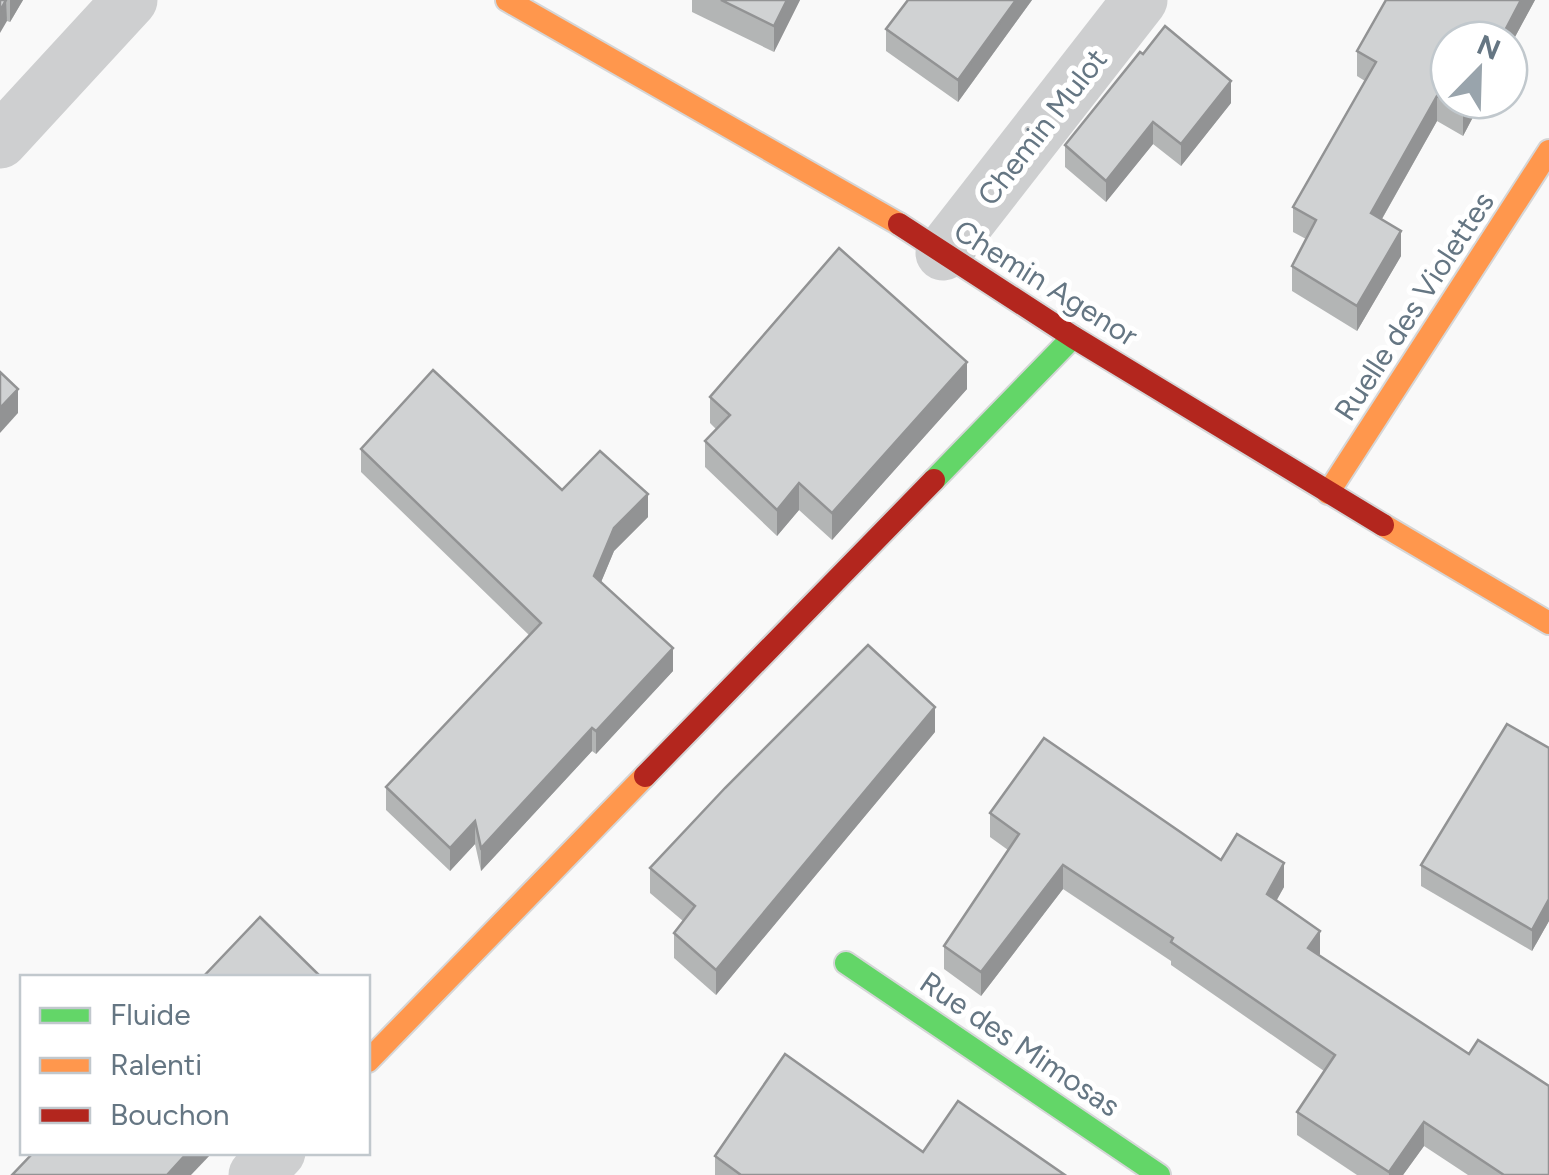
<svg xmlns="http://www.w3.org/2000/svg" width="1549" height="1175" viewBox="0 0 1549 1175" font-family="Figtree,sans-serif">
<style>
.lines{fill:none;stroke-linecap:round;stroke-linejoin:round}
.fast-casing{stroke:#d5d6d7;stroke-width:26}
.slow-casing{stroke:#d5d6d7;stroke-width:26}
.jam-casing{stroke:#d5d6d7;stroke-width:26}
.street{stroke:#cecfd0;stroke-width:55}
.fast{stroke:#63d668;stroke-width:22}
.slow{stroke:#ff974d;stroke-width:22}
.jam{stroke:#b3261e;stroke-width:22}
.wall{fill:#b3b5b5}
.shaded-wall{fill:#929394}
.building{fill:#d0d2d3;stroke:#929394;stroke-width:2.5}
.labels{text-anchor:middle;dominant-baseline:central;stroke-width:10;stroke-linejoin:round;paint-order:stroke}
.street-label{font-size:30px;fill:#657683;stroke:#fff}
</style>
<rect width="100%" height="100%" fill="#f9f9f9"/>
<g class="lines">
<defs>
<g id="fast">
<polyline points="934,480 1073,337"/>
<polyline points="846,963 1159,1175"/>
</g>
<g id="slow">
<polyline points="507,0 899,224"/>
<polyline points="1328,493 1549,151"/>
<polyline points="1383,525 1549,623"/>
<polyline points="368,1061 645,776"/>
</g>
<g id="jam">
<polyline points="899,224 1073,337 1383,525"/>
<polyline points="645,776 934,480"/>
</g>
</defs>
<use href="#fast" class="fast-casing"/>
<use href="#slow" class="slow-casing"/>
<use href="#jam" class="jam-casing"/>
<g class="street">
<polyline points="0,141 130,0"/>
<polyline points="943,253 1140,0"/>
<polyline points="256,1175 278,1152"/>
</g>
<use href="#fast" class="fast"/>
<use href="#slow" class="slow"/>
<use href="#jam" class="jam"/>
</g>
<g class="wall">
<polygon points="0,0 23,0 10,22 7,21"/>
<polygon points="692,0 800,0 774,52 692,12"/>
<polygon points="908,0 1032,0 958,102 886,51 886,29"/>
<polygon points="1386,0 1535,0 1509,48 1449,100 1482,100 1463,136 1437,121 1382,219 1401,256 1357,331 1292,291 1292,266 1306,239 1293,232 1293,207 1365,81 1357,76 1357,51"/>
<polygon points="1231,103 1181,166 1153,144 1106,202 1065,167 1065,145"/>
<polygon points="967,389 832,540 799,510 777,536 705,467 705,441 716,429 710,423 710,397"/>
<polygon points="361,449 562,490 648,517 614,551 601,582 673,671 596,754 592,751 481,871 475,844 450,871 386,810 386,787 529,635 361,472"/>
<polygon points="935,732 716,995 674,958 674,933 683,921 650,893 650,868"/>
<polygon points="1549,748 1549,921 1532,951 1421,886 1421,865"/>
<polygon points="990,813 1221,860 1284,887 1276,900 1320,954 1319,956 1549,1175 1468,1175 1424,1146 1403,1175 1357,1175 1297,1135 1297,1112 1324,1071 1171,965 1171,961 1063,889 981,996 944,969 944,946 1008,850 990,837"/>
<polygon points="923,1152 1065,1175 715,1175 715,1156"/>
</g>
<g class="shaded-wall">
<polygon points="6,0 7,21 0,33 0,11"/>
<polygon points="10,0 23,0 10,22"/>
<polygon points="787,0 800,0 774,52 774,26"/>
<polygon points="1016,0 1032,0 958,102 958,80"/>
<polygon points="1521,0 1535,0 1509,48 1509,40 1500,40"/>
<polygon points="1231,81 1231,103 1181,166 1181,144"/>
<polygon points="1437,96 1437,121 1371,238 1371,213"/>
<polygon points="1468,100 1482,100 1463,136 1463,111"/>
<polygon points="1153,122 1153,144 1106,202 1106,181"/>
<polygon points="1401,231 1401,256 1357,331 1357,306"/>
<polygon points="967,362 967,389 832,540 832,513"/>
<polygon points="18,389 18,413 0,433 0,408"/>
<polygon points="799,483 799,510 777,536 777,510"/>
<polygon points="648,494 648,517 614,551 594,599 594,576 614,528"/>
<polygon points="673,648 673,671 596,754 596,731"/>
<polygon points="935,707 935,732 716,995 716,970"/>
<polygon points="592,728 592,751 481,871 481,848"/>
<polygon points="475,821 475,844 450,871 450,848"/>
<polygon points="1284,863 1284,887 1267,918 1267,894"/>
<polygon points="1063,865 1063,889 981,996 981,972"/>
<polygon points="1549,899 1549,921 1532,951 1532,930"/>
<polygon points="1320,931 1320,954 1308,972 1308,948"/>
<polygon points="1424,1122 1424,1146 1403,1175 1389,1175 1389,1172"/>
<polygon points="188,1152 213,1152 191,1175 167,1175"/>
</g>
<g class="building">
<polygon points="0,0 6,0 0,11"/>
<polygon points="721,0 787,0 774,26"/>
<polygon points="908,0 1016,0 958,80 886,29"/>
<polygon points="1386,0 1521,0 1500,40 1449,40 1449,100 1468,100 1463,111 1437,96 1371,213 1401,231 1357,306 1292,266 1316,220 1293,207 1376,62 1357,51"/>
<polygon points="1165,26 1231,81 1181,144 1153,122 1106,181 1065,145 1140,52 1143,54"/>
<polygon points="839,248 967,362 832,513 799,483 777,510 705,441 730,415 710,397"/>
<polygon points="433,370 562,490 600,451 648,494 614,528 594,576 673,648 596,731 592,728 481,848 475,821 450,848 386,787 541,623 361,449"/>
<polygon points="0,372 18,389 0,408"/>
<polygon points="868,645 935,707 716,970 674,933 695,906 650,868 725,788"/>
<polygon points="1507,724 1549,748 1549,899 1532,930 1421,865"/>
<polygon points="1044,738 1221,860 1237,834 1284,863 1267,894 1320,931 1308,948 1469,1054 1478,1040 1549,1086 1549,1175 1504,1175 1424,1122 1389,1172 1297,1112 1335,1055 1171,942 1173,938 1063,865 981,972 944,946 1019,834 990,813"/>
<polygon points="260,917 322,978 202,978"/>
<polygon points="785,1054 923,1152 958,1101 1065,1175 741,1175 715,1156"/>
<polygon points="34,1152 188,1152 167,1175 12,1175"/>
</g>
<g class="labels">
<g class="street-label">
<text transform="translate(1042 127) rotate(-52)">Chemin Mulot</text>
<text transform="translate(1046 283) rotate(32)">Chemin Agenor</text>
<text transform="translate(1414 306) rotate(-57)">Ruelle des Violettes</text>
<text transform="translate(1020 1044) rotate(34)">Rue des Mimosas</text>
</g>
</g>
<rect x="20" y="975" width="350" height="180" fill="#ffffff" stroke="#c1c8cd" stroke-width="2.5"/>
<rect x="40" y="1008" width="50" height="15" fill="#63d668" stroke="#c1c8cd" stroke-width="2.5"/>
<text x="110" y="1025" font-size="30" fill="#657683">Fluide</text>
<rect x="40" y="1058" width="50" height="15" fill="#ff974d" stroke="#c1c8cd" stroke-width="2.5"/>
<text x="110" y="1075" font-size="30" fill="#657683">Ralenti</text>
<rect x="40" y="1108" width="50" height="15" fill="#b3261e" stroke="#c1c8cd" stroke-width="2.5"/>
<text x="110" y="1125" font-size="30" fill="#657683">Bouchon</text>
<g transform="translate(1479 70) rotate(23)"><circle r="48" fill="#ffffff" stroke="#c1c8cd" stroke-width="2.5"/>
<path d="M0-8L18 38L0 25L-18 38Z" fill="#99a4ac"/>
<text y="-15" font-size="28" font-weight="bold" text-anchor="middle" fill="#657683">N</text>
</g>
</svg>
